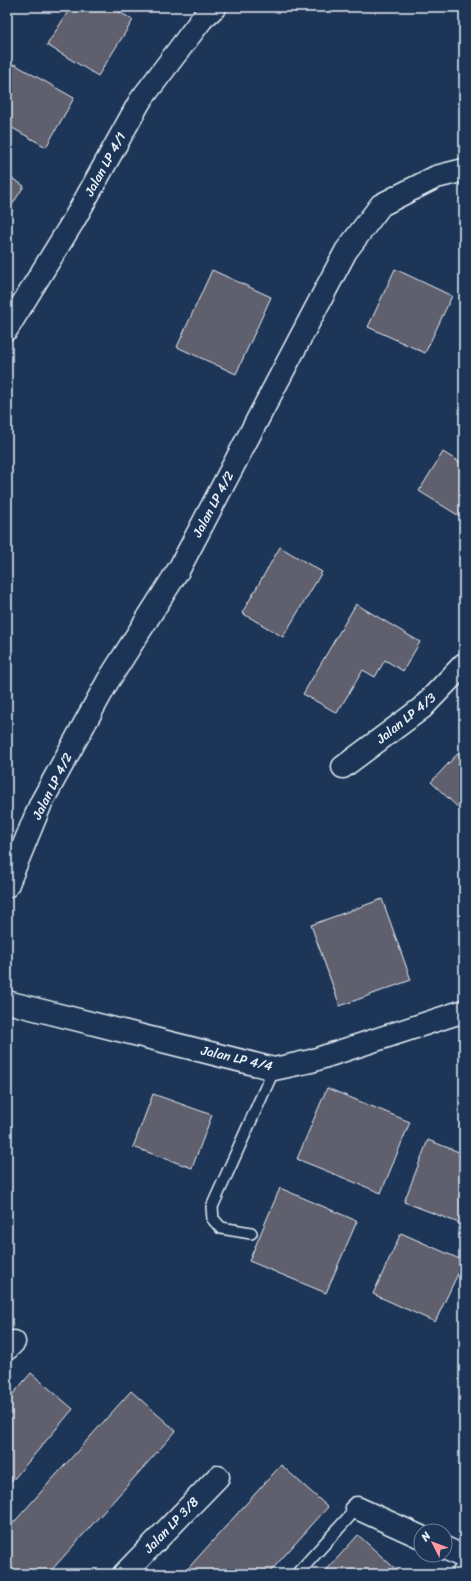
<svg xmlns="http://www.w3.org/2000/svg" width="471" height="1581" viewBox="0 0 471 1581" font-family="Sriracha,sans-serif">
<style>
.building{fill:#615e6d;stroke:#e8f1f8}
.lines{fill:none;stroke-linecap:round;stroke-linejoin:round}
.service-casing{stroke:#e8f1f8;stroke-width:14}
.minor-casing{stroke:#e8f1f8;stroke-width:25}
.service{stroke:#1d3557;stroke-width:11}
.minor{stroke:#1d3557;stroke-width:22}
.labels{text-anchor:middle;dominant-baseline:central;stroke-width:3.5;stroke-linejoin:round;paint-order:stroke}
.street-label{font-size:13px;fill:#e8f1f8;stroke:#1d3557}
</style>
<rect width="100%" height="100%" fill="#1d3557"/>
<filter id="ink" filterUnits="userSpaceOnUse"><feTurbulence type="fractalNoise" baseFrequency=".025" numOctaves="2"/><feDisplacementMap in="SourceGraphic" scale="8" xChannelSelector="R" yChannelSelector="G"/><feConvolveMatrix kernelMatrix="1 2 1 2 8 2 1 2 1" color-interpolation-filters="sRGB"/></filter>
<g filter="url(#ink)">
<g class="building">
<polygon points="71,7 111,7 133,20 98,76 47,45"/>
<polygon points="14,64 74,98 46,147 7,125 7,76"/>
<polygon points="7,175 24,186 7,213"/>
<polygon points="395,269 452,296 425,353 368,327"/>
<polygon points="212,270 271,297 236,374 177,347"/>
<polygon points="443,452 464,465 464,519 419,491"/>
<polygon points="280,547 322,572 283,637 242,613"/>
<polygon points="356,604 420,642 403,671 385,660 375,677 363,670 337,713 303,694"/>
<polygon points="464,747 464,813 431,782"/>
<polygon points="382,899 411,980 340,1006 311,925"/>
<polygon points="327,1088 410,1122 381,1193 297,1159"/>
<polygon points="153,1094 212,1115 192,1168 133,1147"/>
<polygon points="428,1140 464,1154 464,1225 404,1202"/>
<polygon points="280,1188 357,1221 326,1293 249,1261"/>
<polygon points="401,1233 464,1261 435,1322 373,1294"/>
<polygon points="31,1373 73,1409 7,1487 7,1401"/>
<polygon points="131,1391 176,1431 48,1574 16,1574 7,1566 7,1530"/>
<polygon points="281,1465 328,1507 268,1574 183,1574"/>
<polygon points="358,1535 401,1574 323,1574"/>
</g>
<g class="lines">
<defs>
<g id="service">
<polyline points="251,1233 221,1228 213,1219 212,1207 274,1069"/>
<polyline points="297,1574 357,1508"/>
</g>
<g id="minor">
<polyline points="7,329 74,220 140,101 202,19 215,7"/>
<polyline points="343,767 422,708 464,664"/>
<polyline points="7,886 41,803 108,681 179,569 346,251 381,205 436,177 464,170"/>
<polyline points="7,1002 274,1069 311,1061 464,1011"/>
<polyline points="7,1349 14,1342"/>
<polyline points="357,1508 421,1537"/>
<polyline points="445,1548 464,1557"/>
<polyline points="124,1574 218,1477"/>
<polyline points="463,1574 464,1573"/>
</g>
</defs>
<use href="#service" class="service-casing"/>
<use href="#minor" class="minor-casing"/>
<use href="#service" class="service"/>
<use href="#minor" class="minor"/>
</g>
</g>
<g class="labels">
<g class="street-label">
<text transform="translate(105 164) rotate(-61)">Jalan LP 4/1</text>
<text transform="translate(213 504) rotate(-62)">Jalan LP 4/2</text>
<text transform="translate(406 718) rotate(-39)">Jalan LP 4/3</text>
<text transform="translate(52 786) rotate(-63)">Jalan LP 4/2</text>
<text transform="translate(237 1058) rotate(13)">Jalan LP 4/4</text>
<text transform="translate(171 1525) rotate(-46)">Jalan LP 3/8</text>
</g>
</g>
<rect width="471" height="1581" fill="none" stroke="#1d3557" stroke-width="24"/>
<rect x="12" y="12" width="447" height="1557" fill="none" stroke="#e8f1f8" stroke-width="1.5" filter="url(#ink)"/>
<g transform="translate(433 1543) rotate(312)"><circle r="19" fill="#1d3557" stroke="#6e8097"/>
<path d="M0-3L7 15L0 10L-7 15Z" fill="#ff9aa2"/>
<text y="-6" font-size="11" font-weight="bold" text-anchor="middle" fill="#e8f1f8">N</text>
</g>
</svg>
